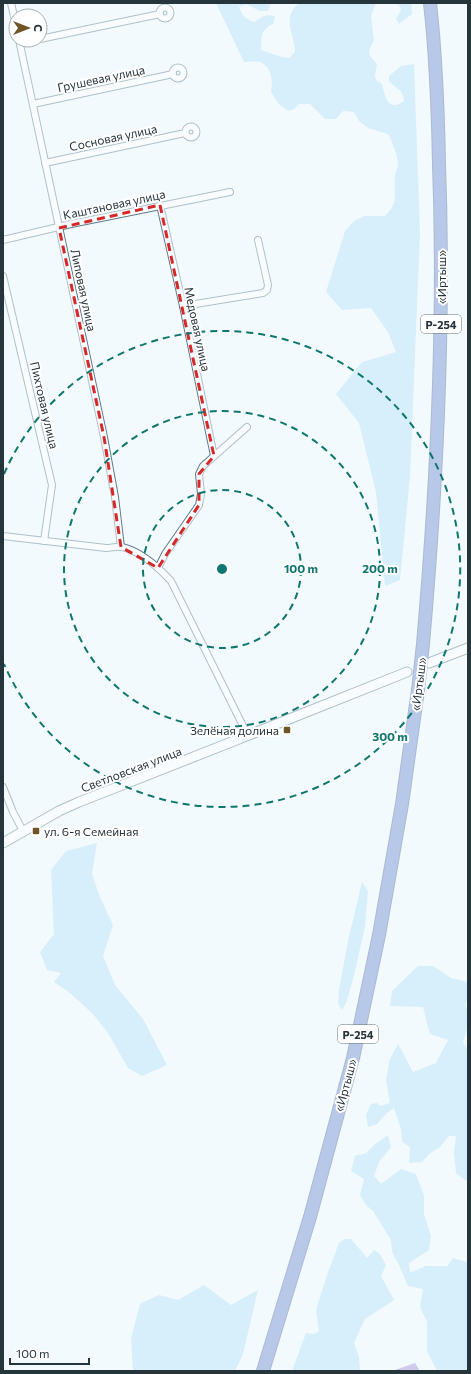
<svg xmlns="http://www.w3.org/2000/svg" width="471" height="1374" viewBox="0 0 471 1374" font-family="Commissioner,sans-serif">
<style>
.green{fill:#b7e0f9}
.water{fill:#a991de}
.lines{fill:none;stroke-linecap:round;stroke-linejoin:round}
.street-casing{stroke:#5c7b8d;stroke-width:8}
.secondary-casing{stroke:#5c7b8d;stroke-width:11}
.highway-casing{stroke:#566e9b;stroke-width:14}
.street{stroke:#fff;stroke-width:6}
.secondary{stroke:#fff;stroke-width:9}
.highway{stroke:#708dcf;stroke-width:12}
.highway-bridge-casing{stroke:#566e9b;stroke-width:14;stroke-linecap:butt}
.highway-bridge{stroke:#708dcf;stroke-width:12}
.marked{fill:none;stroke:#d62828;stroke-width:3;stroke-dasharray:8 5;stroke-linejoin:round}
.ring{fill:none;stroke:#0f766e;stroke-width:2;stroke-dasharray:7 5}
.poi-dot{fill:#725429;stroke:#fff;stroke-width:1.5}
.labels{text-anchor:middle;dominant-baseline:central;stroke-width:4;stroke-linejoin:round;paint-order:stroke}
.shield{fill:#fff;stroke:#677176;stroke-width:1}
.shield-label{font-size:11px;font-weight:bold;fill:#26343b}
.street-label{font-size:12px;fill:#26343b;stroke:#fff}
.poi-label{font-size:12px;fill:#26343b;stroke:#fff;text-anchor:end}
.centre{fill:#0f766e;stroke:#fff;stroke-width:2}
.ring-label{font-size:12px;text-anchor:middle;font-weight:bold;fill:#0f766e;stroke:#fff;stroke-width:4;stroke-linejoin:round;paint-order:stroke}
</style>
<rect width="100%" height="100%" fill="#f3fafe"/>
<g class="green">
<path d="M 216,3 L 271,3 L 268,11 L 260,11 L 246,4 L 239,7 C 242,16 246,20 255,22 C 262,16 266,14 275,16 L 274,23 C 260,31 262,35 261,50 L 282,57 L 289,58 L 295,52 C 295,34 281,19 298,4 L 376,3 L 371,16 L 374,40 L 369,50 L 370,56 L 377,64 L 375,76 L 377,81 L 382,84 C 385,95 387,113 404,101 C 404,90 395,88 389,81 L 389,76 L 401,66 L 414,64 L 420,233 L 410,477 L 400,580 L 385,586 L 376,492 L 359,423 L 336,394 L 362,362 L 396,352 L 388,332 L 371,308 L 342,310 L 326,292 L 345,231 L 354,221 L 364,216 L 385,216 C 400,201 393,194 395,176 C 395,172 398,168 398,164 C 397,154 393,143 388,134 L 368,128 L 359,121 L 354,112 L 343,111 L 336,119 L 325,119 L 310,104 L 299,104 L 294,109 L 288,111 L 278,103 L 271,92 C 273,82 272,66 260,62 C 256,61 248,62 244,62 Z"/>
<polygon points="394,3 411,3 412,14 399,24 396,19 401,10 399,5"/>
<polygon points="97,843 92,874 100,897 113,925 103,956 115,985 143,1019 167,1065 142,1076 128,1068 108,1033 93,1014 70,993 54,982 61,973 47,970 40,952 54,934 51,870 66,851"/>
<polygon points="362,882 368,891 365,926 355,971 347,1001 342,1010 338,1003 339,990 348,941"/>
<path d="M 418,966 L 433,966 L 451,978 L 468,982 L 468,997 L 465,1005 C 471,1015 467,1032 463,1042 L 468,1051 L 468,1180 L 466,1181 L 456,1173 L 454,1153 L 456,1136 L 449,1136 L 440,1147 L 429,1154 L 422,1162 L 409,1163 L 410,1147 L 402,1142 L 401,1129 L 394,1108 L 387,1113 L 377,1124 L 368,1127 L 366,1115 L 371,1104 L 377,1103 L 380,1106 L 390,1103 L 386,1080 L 390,1059 L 398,1044 L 413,1072 L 436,1063 L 448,1040 L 430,1034 L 423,1007 L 390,1006 L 392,991 Z"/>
<polygon points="388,1135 391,1147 379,1162 374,1176 381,1184 401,1169 416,1174 424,1196 424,1214 431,1236 429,1250 409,1263 410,1273 426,1266 447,1266 453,1258 466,1262 468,1260 468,1371 437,1371 427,1351 427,1322 420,1307 423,1289 408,1286 399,1265 392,1252 391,1240 373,1211 366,1205 360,1195 364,1179 351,1171 355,1156 366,1153 374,1145"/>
<polygon points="344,1239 351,1239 367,1258 374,1250 380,1254 386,1265 381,1276 394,1300 365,1319 354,1343 359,1357 360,1370 359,1371 292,1371 306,1333 314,1334 319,1331 316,1310 327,1275 339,1243"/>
<polygon points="204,1285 231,1305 258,1290 243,1354 235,1371 133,1371 131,1338 140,1304 159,1295 178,1300"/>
</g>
<polygon class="water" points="415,1363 420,1371 392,1371"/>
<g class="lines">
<defs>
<g id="street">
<polyline points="11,3 16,25"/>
<circle cx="165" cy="13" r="5.5"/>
<polyline points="40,39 160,14"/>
<polyline points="19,40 104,437 115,497 121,547"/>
<polyline points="20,43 35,40"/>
<circle cx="178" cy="73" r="5.5"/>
<polyline points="33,104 173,74"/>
<circle cx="191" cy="132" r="5.5"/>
<polyline points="45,163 185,133"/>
<polyline points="160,205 183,306 214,456"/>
<polyline points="3,240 71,224 230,192"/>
<polyline points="3,276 52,485 44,541"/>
<polyline points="183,306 263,293 267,290 268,285 258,240"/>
<path d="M 3,536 L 106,548 C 111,548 117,546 122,547 C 140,551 159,568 171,581 L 248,736"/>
<polyline points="158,568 165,554 199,505 201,494 199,474 203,466 247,427"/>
<polyline points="3,787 13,812 23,831"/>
</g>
<g id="secondary">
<polyline points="429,663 468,648"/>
<polyline points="3,843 59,811 79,802 234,741 407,672"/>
</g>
<g id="highway">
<path d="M 423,644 C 437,484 445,325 439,164 C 438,110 436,56 430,3"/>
<polyline points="263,1371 310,1217 353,1058 379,935 402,804 418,690"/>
</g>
</defs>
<use href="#street" class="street-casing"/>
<use href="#secondary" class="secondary-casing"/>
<use href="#highway" class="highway-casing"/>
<use href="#street" class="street"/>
<use href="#secondary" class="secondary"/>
<use href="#highway" class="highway"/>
<defs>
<polyline id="highway-bridge" points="418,690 423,644"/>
</defs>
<use href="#highway-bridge" class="highway-bridge-casing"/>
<use href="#highway-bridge" class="highway-bridge"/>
</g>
<path d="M0 0H471V1374H0ZM 160,205 L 214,456 L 199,474 L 199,505 L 158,568 L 121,547 L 104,437 L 59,228 Z" fill="#f3fafe" fill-opacity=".55" fill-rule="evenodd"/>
<path class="marked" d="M 160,205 L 214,456 L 199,474 L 199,505 L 158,568 L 121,547 L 104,437 L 59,228 Z"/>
<g class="ring">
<circle cx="222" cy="569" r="79"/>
<circle cx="222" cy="569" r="158"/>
<path d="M4 474A238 238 0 1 1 4 664"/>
</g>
<g class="poi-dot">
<rect x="283" y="726" width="8" height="8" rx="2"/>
<rect x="32" y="827" width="8" height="8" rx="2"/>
</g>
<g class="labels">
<g class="shield">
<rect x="421" y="315" width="40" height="18" rx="3"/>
<rect x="338" y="1025" width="40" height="18" rx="3"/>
</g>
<g class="shield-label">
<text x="441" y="324">Р-254</text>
<text x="358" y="1034">Р-254</text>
</g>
<g class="street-label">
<text transform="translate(101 78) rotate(-12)">Грушевая улица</text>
<text transform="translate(113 137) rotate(-12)">Сосновая улица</text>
<text transform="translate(114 204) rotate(-12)">Каштановая улица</text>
<text transform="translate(441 277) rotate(-90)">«Иртыш»</text>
<text transform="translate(84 290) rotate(78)">Липовая улица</text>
<text transform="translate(198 329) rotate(78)">Медовая улица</text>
<text transform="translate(45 405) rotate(77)">Пихтовая улица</text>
<text transform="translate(418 684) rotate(-83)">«Иртыш»</text>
<text transform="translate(131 769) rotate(-21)">Светловская улица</text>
<text transform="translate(345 1085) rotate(-75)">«Иртыш»</text>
</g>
<g class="poi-label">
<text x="279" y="730">Зелёная долина</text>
<text x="44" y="831" text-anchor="start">ул. 6-я Семейная</text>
</g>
</g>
<circle cx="222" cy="569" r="6" class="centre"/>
<g class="ring-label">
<text x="301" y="573">100 m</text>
<text x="380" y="573">200 m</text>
<text x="390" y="741">300 m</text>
</g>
<rect width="471" height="1374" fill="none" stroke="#26343b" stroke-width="8"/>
<g transform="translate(28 28) rotate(90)"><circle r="19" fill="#ffffff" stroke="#a8aeb1"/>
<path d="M0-3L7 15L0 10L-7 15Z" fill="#725429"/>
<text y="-6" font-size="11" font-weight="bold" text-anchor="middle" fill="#26343b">С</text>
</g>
<path d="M10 1358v6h79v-6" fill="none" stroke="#26343b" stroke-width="2"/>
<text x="16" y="1358" font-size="12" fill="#26343b" stroke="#ffffff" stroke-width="3" paint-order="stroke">100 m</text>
</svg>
